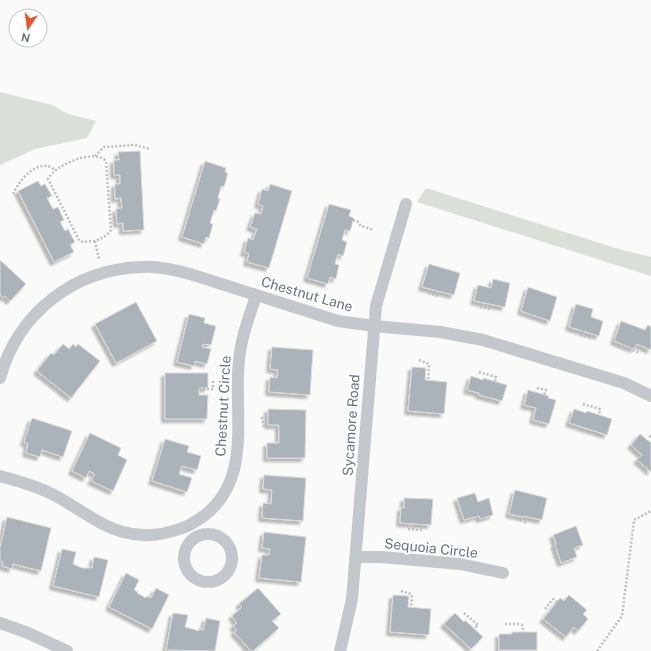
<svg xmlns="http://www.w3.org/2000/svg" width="651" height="651" viewBox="0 0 651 651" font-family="'Public Sans',sans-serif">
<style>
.green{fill:#dadfd7}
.building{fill:#aab3b9;stroke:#dcdcda;filter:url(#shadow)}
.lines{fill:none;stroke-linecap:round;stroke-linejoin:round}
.path{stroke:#bbbfc2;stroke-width:2.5;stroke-dasharray:2 2;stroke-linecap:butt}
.street{stroke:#c3c8cc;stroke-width:12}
.labels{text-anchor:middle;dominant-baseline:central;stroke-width:4;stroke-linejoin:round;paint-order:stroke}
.street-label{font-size:14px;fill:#657683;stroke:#fff}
</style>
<defs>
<filter id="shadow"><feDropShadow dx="-3.5" dy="3.5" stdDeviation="1" flood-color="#0004"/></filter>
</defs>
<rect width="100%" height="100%" fill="#fafaf8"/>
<g class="green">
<polygon points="0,92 52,105 68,114 96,121 87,138 35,149 0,165"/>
<polygon points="426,188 622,250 651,257 651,276 417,202"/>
</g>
<g class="building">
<polygon points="140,151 144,230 123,231 123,223 117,224 116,209 122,208 121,198 115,199 115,184 120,184 120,175 114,175 114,160 119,160 118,152"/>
<polygon points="205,161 226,168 225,172 228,173 224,187 221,186 218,198 220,199 216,211 214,210 210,223 213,224 209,238 206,237 204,244 182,237"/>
<polygon points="38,181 41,186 45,184 52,196 47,198 53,209 58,207 64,220 60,222 65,231 68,229 75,242 70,245 74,252 54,262 18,191"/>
<polygon points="270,184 292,191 269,268 247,262 249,254 244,252 248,238 253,240 257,229 250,227 255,213 261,214 263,206 258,204 262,189 268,191"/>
<polygon points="329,204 351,210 349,216 354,218 350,231 345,230 342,240 347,242 343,256 338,254 335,264 339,265 336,279 330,277 328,284 307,278"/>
<polygon points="0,260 26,284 10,301 5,296 3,298 0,295"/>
<polygon points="429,264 460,273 454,295 422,287"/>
<polygon points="493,279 510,283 505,307 474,301 478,285 491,288"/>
<polygon points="528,287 557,297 550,321 521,311"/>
<polygon points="136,302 157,341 116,363 95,324"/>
<polygon points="576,304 593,309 591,317 603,321 599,336 569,327"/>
<polygon points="189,314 205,318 204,323 216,326 211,345 203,344 202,347 211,349 207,364 195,361 194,366 177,362"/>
<polygon points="621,321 645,330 648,325 651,327 651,350 637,344 634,349 614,341"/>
<polygon points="63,344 69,349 73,344 76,347 78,344 100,361 71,398 37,371 51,353 54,355"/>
<polygon points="272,347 313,350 310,395 269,392 270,377 277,378 278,370 270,369"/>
<polygon points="412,367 426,368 425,380 447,382 444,414 408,411"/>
<polygon points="165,373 208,373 208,388 199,388 199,395 208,395 207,419 165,419"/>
<polygon points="471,376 483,380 483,378 507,385 502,401 479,395 479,393 467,390"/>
<polygon points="528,390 549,396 548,398 556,400 549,424 533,420 536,408 524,405"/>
<polygon points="268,409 306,410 305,458 267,458 267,443 279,443 279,425 268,425"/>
<polygon points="574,409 586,413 587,411 612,419 607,435 569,423"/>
<polygon points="32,418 72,431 63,457 42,450 40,457 26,453 28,444 24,442"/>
<polygon points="90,433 121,448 118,455 127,460 113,491 91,481 95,474 89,471 86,478 72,471"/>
<polygon points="640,434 651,443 651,472 637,460 642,455 631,445"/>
<polygon points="165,439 189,446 187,452 201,456 197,470 182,466 179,474 192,478 187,492 152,481"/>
<polygon points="264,475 306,478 303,521 262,518 263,503 271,504 272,490 263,489"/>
<polygon points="515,490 547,498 542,520 523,516 523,517 509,514"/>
<polygon points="475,493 478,502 489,498 493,515 480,519 479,516 464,520 457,498"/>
<polygon points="404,498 433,499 431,525 400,523 401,508 404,508"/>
<polygon points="7,517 51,528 41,571 13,564 12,569 2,566 3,562 0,561 0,548"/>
<polygon points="576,526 583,545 574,548 577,557 561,563 555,545 556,544 553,535"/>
<polygon points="264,532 306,537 301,582 259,578 262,555 269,555 270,549 262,548"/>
<polygon points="62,549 76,552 73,564 82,568 92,568 94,557 108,560 99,597 53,586"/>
<polygon points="126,573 139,580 134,590 138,592 137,593 146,598 147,596 151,598 156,588 169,595 152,629 109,607"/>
<polygon points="258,588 281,614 272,621 279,628 253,651 251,651 234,632 237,630 233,626 237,623 232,616 242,607 239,604"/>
<polygon points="393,595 409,596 408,607 431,609 429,635 390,632"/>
<polygon points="569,595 587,610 583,614 588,619 578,631 574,627 566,637 543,619 560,598 564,601"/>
<polygon points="173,613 188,615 185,627 199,631 199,629 203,630 206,618 220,621 215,651 166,650"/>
<polygon points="455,613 464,622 465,620 483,637 471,649 444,624"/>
<polygon points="512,632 537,632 537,650 499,650 499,634 512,634"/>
</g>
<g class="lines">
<g class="path">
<polyline points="95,156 104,147 135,145 150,149"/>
<path d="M 13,194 C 18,183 32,164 47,166 C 49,166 53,169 56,170"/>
<polyline points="353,220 358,222 361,226 374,230"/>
<path d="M 95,241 L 83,242 L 79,240 L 48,179 C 55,165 94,148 106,161 L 111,230 C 107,236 102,238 95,241 L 99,259"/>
<polyline points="428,293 438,296 439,291"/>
<polyline points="480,307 489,309 490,304"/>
<polyline points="531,314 530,316 543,320"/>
<polyline points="583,331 581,335 590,338"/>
<polyline points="624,345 623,346 640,353"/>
<polyline points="419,360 429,364 428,380"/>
<polyline points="479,372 496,377 495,381"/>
<polyline points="537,388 546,390 544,395"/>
<polyline points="199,389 213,389 213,381"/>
<polyline points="583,404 600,409 599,415"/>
<polyline points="262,417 264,426 279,428"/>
<polyline points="649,436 651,437"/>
<polyline points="477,517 478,520 486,519"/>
<polyline points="516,519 525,522 526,516"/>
<polyline points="408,529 422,530 423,524"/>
<polyline points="555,558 552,549 556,547"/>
<polyline points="401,591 411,594 412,597 411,607"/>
<polyline points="545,609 553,599 557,602"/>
<polyline points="464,613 478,625 474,629"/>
<polyline points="505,624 518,624 522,625 524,632"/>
<polyline points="597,651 622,616 634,520 651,511"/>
</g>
<g class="street">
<path d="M 0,378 C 18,313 74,269 142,267 C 158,266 174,270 190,274 L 338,321 L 374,326 L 440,332 L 483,340 L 624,383 L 651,396"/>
<path d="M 0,476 C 19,481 37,486 54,495 C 77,507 98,525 123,532 C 145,538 164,535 185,527 C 191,525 195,521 201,518 C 254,481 233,415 239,360 C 241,338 249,317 256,296"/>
<circle cx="208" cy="558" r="24"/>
<polyline points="356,557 381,557 460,564 503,573"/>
<polyline points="0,623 28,633 67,651"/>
<polyline points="340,651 352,599 376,306 406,204"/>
</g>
</g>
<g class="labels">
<g class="street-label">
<text transform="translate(307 294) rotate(16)">Chestnut Lane</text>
<text transform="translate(223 406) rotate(-87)">Chestnut Circle</text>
<text transform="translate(351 425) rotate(-86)">Sycamore Road</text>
<text transform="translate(431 548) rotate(6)">Sequoia Circle</text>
</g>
</g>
<g transform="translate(28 28) rotate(193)"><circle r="19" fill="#ffffff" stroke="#c1c8cd"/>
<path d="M0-3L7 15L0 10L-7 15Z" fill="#e4572e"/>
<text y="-6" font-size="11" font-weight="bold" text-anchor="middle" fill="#657683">N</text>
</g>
</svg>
